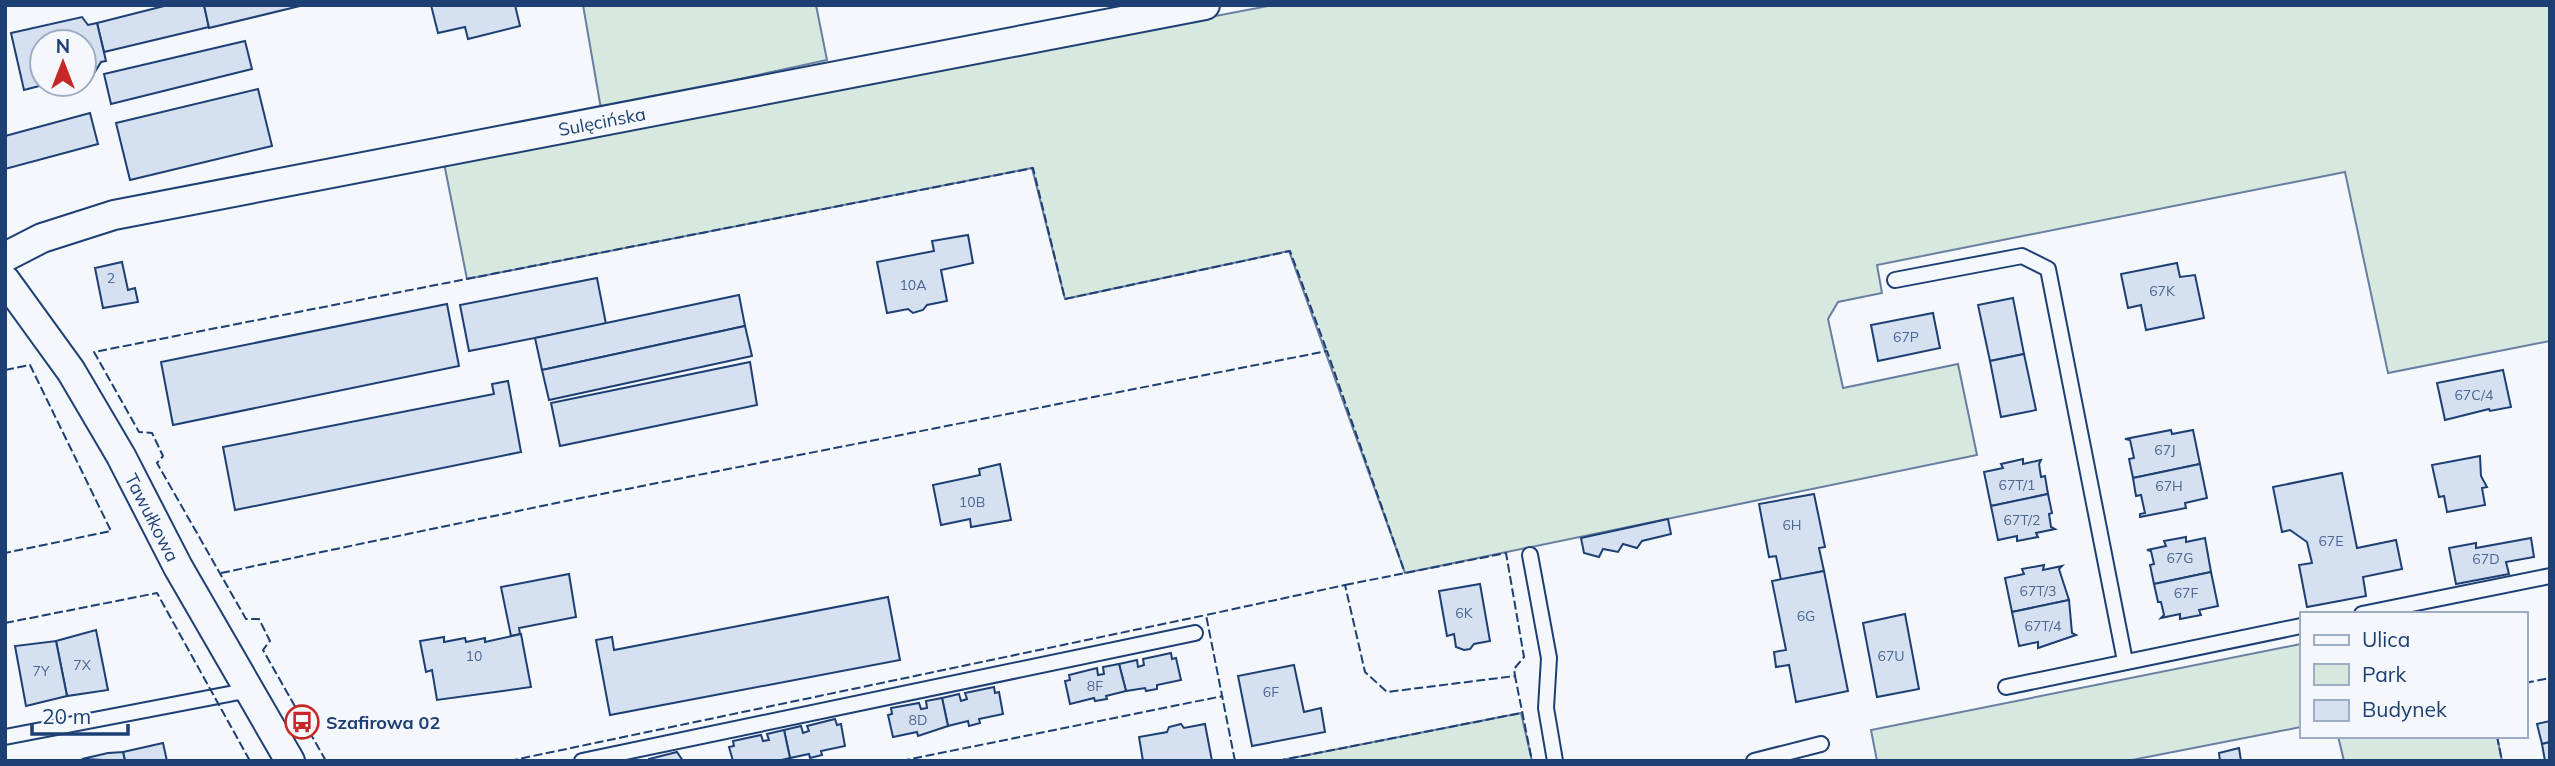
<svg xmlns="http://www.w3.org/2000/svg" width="2555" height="766" viewBox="0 0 2555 766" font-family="Mulish,sans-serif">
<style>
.green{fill:#d7e8df;stroke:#687fa3;stroke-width:2}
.building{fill:#d5e0f0;stroke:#1d3f73;stroke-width:2}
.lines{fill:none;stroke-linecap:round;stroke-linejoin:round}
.lane-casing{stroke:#1d3f73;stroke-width:18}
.street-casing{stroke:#1d3f73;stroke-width:32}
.lane{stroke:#f4f7fb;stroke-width:14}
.street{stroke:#f4f7fb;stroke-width:28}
.fence{stroke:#1d3f73;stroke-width:2;stroke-dasharray:9 3.5;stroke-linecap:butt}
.labels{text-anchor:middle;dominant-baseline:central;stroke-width:5;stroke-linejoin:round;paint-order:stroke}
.number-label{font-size:14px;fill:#4b6792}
.street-label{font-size:18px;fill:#1d3f73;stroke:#f4f7fb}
.poi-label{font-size:18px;font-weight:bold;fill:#1d3f73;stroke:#f4f7fb;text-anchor:start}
</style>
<rect width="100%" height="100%" fill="#f4f7fb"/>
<g class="green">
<polygon points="583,5 816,5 827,60 601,109"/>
<polygon points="1273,5 2550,5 2550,341 2388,373 2345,172 1877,265 1882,293 1838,302 1828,319 1843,388 1958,364 1977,455 1405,573 1289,251 1065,299 1032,168 467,279 444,163"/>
<polygon points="2301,644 2301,727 2127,761 1877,761 1871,730"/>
<polygon points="1521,713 1532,761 1277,761"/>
<polygon points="2338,736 2497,736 2502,761 2344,761"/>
</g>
<g class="building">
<polygon points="168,5 204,5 209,27 104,52 97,23"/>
<polygon points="204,5 304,5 209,28"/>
<polygon points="431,5 515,5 520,26 468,39 465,27 438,33"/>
<polygon points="82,17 88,25 97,23 106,61 101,62 95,72 84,75 84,42 42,42 42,84 47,84 24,90 11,33"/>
<polygon points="245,41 252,69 111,104 104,74"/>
<polygon points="258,89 272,146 130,180 116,123"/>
<polygon points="90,113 98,144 5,169 5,136"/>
<polygon points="968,235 973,263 941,270 947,301 927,305 923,310 913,313 908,309 887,313 877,262 934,251 932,241"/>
<polygon points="122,262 128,290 135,288 138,302 103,308 95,268"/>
<polygon points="2177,263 2180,277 2195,275 2204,318 2146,330 2141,305 2128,308 2121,274"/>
<polygon points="597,278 606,324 469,351 460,305"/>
<polygon points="739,295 745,326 542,370 535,338"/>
<polygon points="2013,298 2024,354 1990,361 1978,305"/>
<polygon points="447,304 459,366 173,425 161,362"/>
<polygon points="1933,313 1940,348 1878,361 1871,325"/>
<polygon points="745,326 752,356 549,400 542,370"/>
<polygon points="2024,354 2036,410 2001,417 1990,361"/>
<polygon points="750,362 757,405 560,446 551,403"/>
<polygon points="2503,370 2511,407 2490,411 2489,409 2445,420 2437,383"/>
<polygon points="508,381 521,452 235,510 223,447 494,394 492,384"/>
<polygon points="2171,430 2172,434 2193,430 2200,464 2133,478 2129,459 2134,458 2130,440 2125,439"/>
<polygon points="2480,456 2481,476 2487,487 2482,488 2485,505 2447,512 2444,496 2439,497 2432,465"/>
<polygon points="2023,459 2023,464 2041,460 2039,464 2041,477 2045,476 2048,494 1991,506 1984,472 2003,468 2001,464"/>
<polygon points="1000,464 1011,520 971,527 970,519 941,525 933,485 980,475 979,469"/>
<polygon points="2200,464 2207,498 2185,503 2186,508 2140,517 2140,514 2145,513 2141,495 2136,496 2133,478"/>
<polygon points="2342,473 2357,548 2396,540 2402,569 2363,577 2366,596 2307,607 2299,565 2312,563 2307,542 2290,530 2282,532 2273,487"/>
<polygon points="1814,494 1825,547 1819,548 1824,571 1781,580 1776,556 1769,557 1759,504"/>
<polygon points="2048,494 2052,513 2049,514 2051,527 2055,529 2036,533 2038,537 2017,541 2017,536 1998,540 1991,506"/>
<polygon points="1668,519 1671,534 1642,541 1637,548 1623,544 1618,552 1603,549 1599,557 1584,553 1581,538"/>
<polygon points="2186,537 2186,542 2205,538 2211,572 2154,584 2150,565 2154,564 2151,551 2147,550 2166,546 2164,541"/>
<polygon points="2531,538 2534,557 2506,562 2509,574 2456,584 2449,548 2476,543 2476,548"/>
<polygon points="2044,565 2043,570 2062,566 2059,569 2069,600 2012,612 2005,578 2024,574 2022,569"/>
<polygon points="1824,571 1848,691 1796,702 1789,665 1776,667 1774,652 1786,650 1772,581"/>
<polygon points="2211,572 2218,606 2199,610 2201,615 2180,619 2180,614 2161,618 2164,615 2161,602 2158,602 2154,584"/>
<polygon points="569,574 576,617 519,628 520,634 511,636 501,587"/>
<polygon points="1480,584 1490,641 1474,644 1470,649 1464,650 1456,647 1454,634 1447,636 1439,591"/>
<polygon points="888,597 900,660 610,715 596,640 612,637 614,650"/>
<polygon points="2069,600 2072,633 2076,635 2038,648 2038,642 2019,646 2012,612"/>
<polygon points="1905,614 1919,689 1877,697 1863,623"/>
<polygon points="96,630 108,690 67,696 56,641"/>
<polygon points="521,634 531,687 437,700 432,670 426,672 420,641 444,637 444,642 465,638 466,642 485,638 485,642"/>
<polygon points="56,641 67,696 26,706 15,646"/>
<polygon points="1171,653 1172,659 1176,658 1181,680 1157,685 1157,689 1146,691 1145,688 1126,691 1119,664 1137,660 1138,667 1144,665 1143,659"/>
<polygon points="1119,664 1126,691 1106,696 1107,699 1095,701 1094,698 1070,704 1065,681 1070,680 1069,675 1097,668 1098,675 1104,674 1103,667"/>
<polygon points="1294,665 1304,712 1321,708 1325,732 1252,746 1238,676"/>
<polygon points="994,687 995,693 999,692 1003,714 979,719 980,723 969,726 968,721 948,726 942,698 959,694 961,701 967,699 965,693"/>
<polygon points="942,698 948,726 918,736 917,732 893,737 888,715 892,714 891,708 919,703 921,709 927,708 926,701"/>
<polygon points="835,719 837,725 841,724 845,746 821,751 822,755 810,758 809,754 790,758 784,730 801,726 803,733 809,731 807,726"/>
<polygon points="2550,721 2550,742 2542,744 2537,724"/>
<polygon points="1181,724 1184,728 1205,724 1212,761 1143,761 1139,737 1167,732 1169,727"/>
<polygon points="784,730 790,758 777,761 733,761 729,747 734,746 733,741 761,735 763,741 769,740 767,734"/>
<polygon points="2550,742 2550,761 2545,761 2542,744"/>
<polygon points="163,743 167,761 125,761 123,752"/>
<polygon points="2239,748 2241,761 2220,761 2219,753"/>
<polygon points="123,752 125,761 82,759 108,753"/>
<polygon points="677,752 683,761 649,761 649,759"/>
</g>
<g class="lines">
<defs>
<g id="lane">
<polyline points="1895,280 2022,256 2048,269 2125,661"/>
<polyline points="1530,555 1549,658 1546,708 1555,761"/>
<polyline points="2362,614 2550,576"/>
<polyline points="2006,687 2301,626"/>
<polyline points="5,737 250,690"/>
<polyline points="582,761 1195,633"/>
<polyline points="1754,761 1821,744"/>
</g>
<g id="street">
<path id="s1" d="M 5,257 L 42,238 L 114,215 L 1205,5"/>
<path id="s2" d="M 5,280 L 71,371 L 121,456 L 178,567 L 290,761"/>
</g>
</defs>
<use href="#lane" class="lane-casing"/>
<use href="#street" class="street-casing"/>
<use href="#lane" class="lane"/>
<use href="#street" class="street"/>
<g class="fence">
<polyline points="5,370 30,365 111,531 5,553"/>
<polyline points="221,573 561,502 1327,351 1405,573"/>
<polyline points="1345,585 1506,553 1524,657 1514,669 1515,676"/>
<polyline points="5,623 157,593 250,761"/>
<polyline points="2525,683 2550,678"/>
<polyline points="2497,736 2502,761"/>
<polyline points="326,761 263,650 270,641 259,619 246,619 157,463 163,456 152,433 139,432 94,352 1033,168 1065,299 1290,251 1327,351"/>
<polyline points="509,761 1206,615"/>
<polyline points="901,761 1223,696"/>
<polyline points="1235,761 1206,615 1345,585 1365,672 1387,692 1515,676 1532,761"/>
<polyline points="1277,761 1521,713"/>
</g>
</g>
<defs>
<symbol id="bus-ring" viewBox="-11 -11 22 22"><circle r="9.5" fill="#f4f7fb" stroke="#c62828" stroke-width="1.5"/><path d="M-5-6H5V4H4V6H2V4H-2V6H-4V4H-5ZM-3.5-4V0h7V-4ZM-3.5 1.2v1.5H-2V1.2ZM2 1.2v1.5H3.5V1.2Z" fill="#c62828"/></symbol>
</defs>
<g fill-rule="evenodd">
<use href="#bus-ring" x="283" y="703" width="38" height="38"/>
</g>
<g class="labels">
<g class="number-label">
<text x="111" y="278">2</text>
<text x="913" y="285">10A</text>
<text x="2162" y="291">67K</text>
<text x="1906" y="337">67P</text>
<text x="2474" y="395">67C/4</text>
<text x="2165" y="450">67J</text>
<text x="2017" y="485">67T/1</text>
<text x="2169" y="486">67H</text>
<text x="972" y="502">10B</text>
<text x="2022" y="520">67T/2</text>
<text x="1792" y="525">6H</text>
<text x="2331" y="541">67E</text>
<text x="2180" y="558">67G</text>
<text x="2486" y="559">67D</text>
<text x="2038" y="591">67T/3</text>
<text x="2186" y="593">67F</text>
<text x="1464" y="613">6K</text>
<text x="1806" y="616">6G</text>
<text x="2043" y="626">67T/4</text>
<text x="474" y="656">10</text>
<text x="1891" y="656">67U</text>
<text x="82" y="665">7X</text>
<text x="41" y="671">7Y</text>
<text x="1095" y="686">8F</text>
<text x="1271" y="692">6F</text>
<text x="918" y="720">8D</text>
</g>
<g class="street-label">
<text stroke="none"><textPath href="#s1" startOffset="614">Sulęcińska</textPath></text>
<text stroke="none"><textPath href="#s2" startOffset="280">Tawułkowa</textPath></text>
</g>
<g class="poi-label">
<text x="326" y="722">Szafirowa 02</text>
</g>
</g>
<rect width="2555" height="766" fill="none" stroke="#1d3f73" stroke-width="14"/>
<rect x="2300" y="612" width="228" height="126" fill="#f4f7fb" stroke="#9eadc5" stroke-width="2"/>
<rect x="2314" y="635" width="35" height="10" fill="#f4f7fb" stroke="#9eadc5" stroke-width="2"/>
<text x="2362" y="647" font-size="21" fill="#1d3f73">Ulica</text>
<rect x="2314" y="664" width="35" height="21" fill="#d7e8df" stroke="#9eadc5" stroke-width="2"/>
<text x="2362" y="682" font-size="21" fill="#1d3f73">Park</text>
<rect x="2314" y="700" width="35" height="21" fill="#d5e0f0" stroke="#9eadc5" stroke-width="2"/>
<text x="2362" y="717" font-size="21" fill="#1d3f73">Budynek</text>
<g transform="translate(63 63)"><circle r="33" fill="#f4f7fb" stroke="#9eadc5" stroke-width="2"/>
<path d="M0-5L12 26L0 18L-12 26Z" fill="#c62828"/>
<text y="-10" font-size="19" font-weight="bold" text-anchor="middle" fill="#1d3f73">N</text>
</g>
<path d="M32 724v10h96v-10" fill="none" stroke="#1d3f73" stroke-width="3.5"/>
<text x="42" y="724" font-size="21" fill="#1d3f73" stroke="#f4f7fb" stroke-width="5" paint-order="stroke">20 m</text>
</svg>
